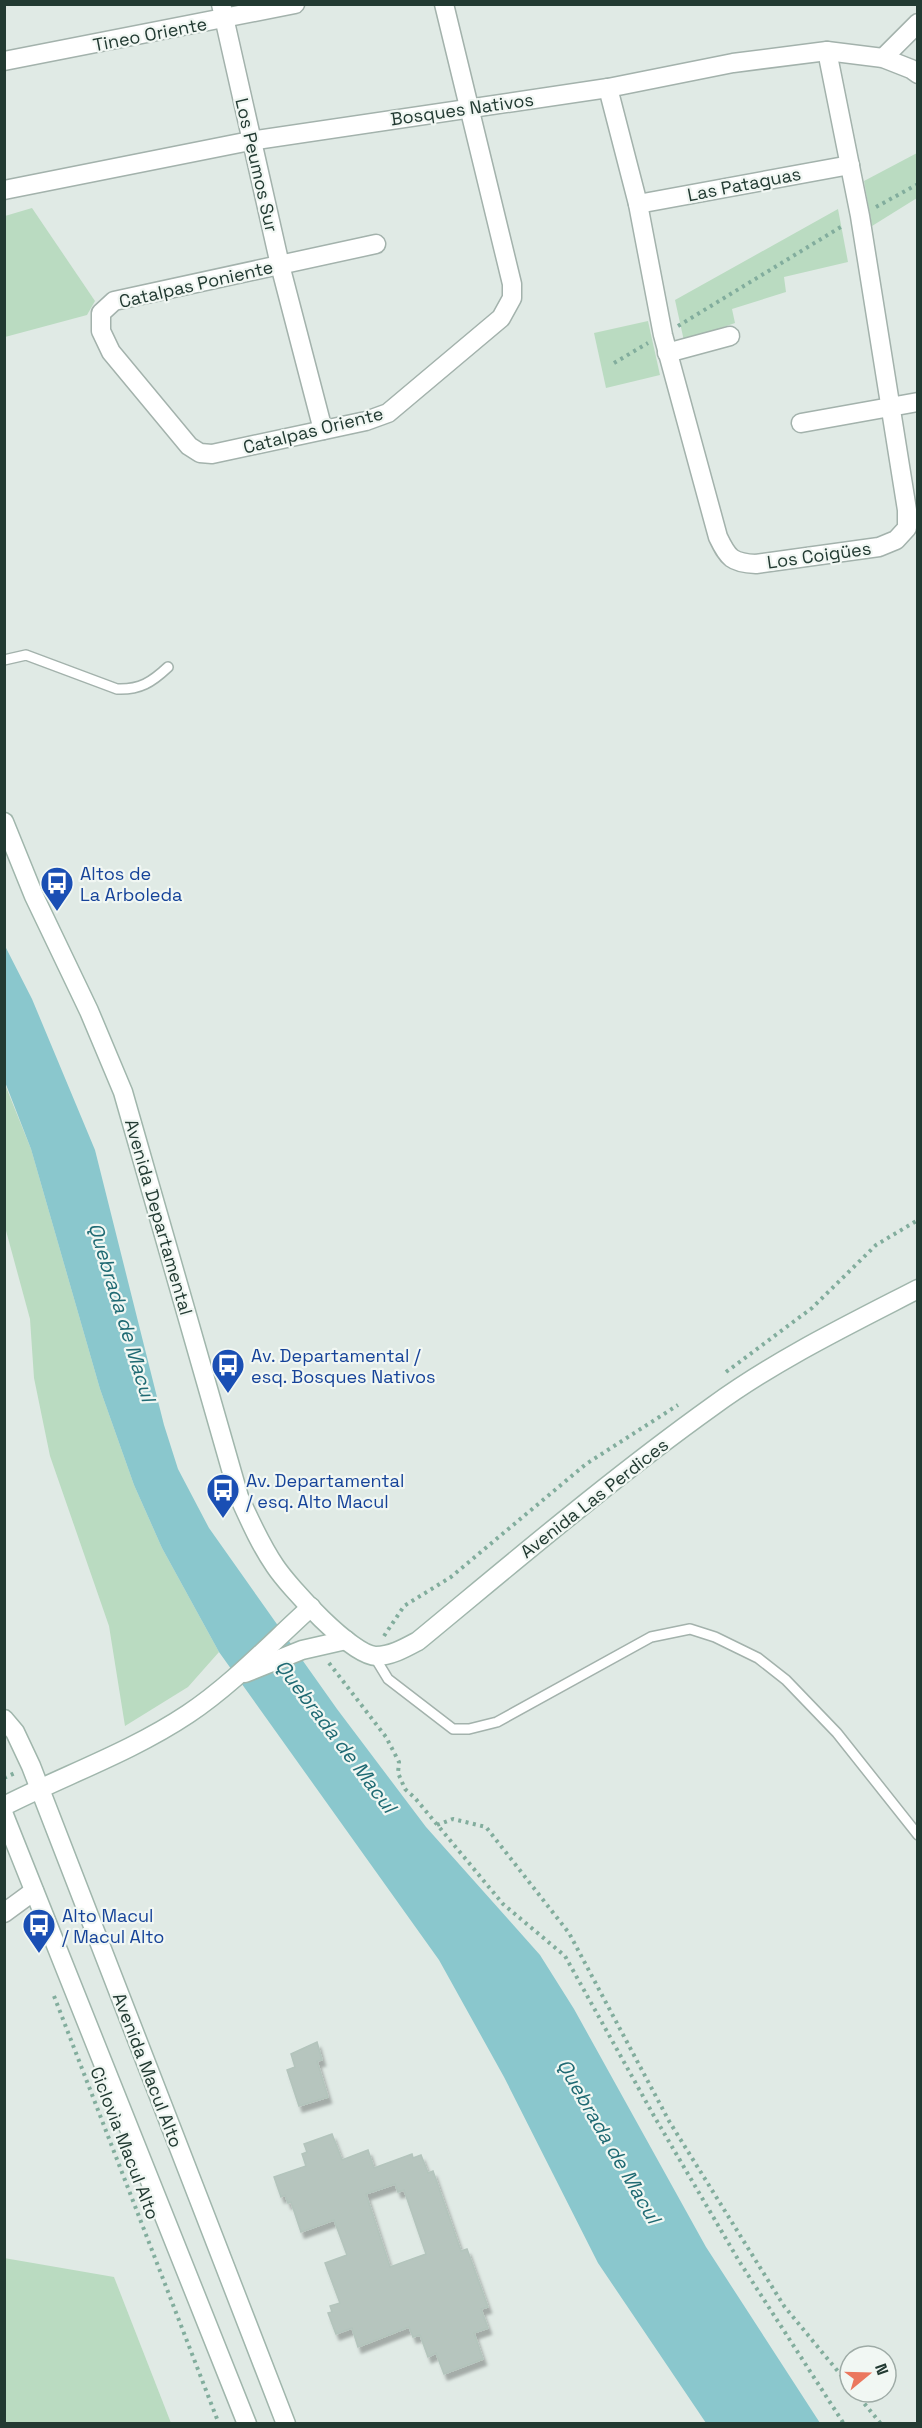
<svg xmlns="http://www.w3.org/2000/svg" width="922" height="2428" viewBox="0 0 922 2428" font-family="'Space Grotesk',sans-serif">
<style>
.green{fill:#badbc1}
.water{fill:#8ac7cd}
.building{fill:#b6c5be;stroke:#b3c4bc;stroke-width:1.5;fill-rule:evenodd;filter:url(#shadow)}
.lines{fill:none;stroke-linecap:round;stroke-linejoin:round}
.lane-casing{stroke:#a3b2ac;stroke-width:12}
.street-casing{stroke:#a3b2ac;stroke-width:21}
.secondary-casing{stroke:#a0b6ac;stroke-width:21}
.path{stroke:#82ad9d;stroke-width:4;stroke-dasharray:3 4.5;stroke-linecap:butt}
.lane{stroke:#fff;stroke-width:9}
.street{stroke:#fff;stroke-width:18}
.secondary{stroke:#fff;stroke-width:18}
.labels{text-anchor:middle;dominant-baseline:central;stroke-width:4.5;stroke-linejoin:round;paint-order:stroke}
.street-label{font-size:18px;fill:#223a32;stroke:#f1f7f3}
.transit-label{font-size:18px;fill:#164399;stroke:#f1f7f3;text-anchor:start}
.water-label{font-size:20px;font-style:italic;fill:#1f6a73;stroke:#f1f7f3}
</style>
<defs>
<filter id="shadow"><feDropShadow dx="3.5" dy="6" stdDeviation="1.5" flood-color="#0004"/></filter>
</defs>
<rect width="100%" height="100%" fill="#e0eae5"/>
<g class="green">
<polygon points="917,153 917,198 872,226 864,181"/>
<polygon points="32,208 95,301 87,315 5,337 5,216"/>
<polygon points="838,209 848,262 784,277 786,292 732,309 735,323 684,341 675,300"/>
<polygon points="648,321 660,375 606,388 594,333"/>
<polygon points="4,1082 31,1149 100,1389 134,1485 162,1548 219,1652 188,1687 125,1726 109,1626 50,1456 34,1378 30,1319 5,1227"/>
<polygon points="4,2258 114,2277 171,2423 5,2423"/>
</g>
<polygon class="water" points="4,944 32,999 95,1150 164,1425 178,1469 209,1528 337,1709 426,1827 540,1955 574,2009 706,2247 820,2423 706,2423 598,2263 504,2077 439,1960 219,1652 162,1548 134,1485 100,1389 31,1149 5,1082"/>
<g class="building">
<polygon points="317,2042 322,2060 317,2061 328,2097 299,2106 287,2070 295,2067 291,2054"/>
<path d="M 332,2134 L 342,2160 L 368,2150 L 374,2168 L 412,2154 L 413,2158 L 421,2155 L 428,2173 L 433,2171 L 461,2251 L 467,2249 L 488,2307 L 481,2309 L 488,2328 L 474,2333 L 483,2359 L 444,2374 L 436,2353 L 428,2357 L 420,2335 L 413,2337 L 409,2327 L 358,2347 L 352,2328 L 336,2334 L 328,2313 L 332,2312 L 330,2306 L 340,2303 L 325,2263 L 347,2255 L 334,2220 L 301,2232 L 291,2202 L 288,2203 L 285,2195 L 281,2197 L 274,2177 L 306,2166 L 302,2154 L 307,2152 L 304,2144 ZM 395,2184 L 398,2192 L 404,2190 L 426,2254 L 390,2267 L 366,2194 Z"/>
</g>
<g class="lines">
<defs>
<g id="lane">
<path d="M 4,660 L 26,655 L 117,689 C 140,690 152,682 168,667"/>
<polyline points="374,1656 388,1679 453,1729 469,1729 497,1722 651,1637 690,1629 715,1637 758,1658 786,1680 837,1733 918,1835"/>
</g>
<g id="street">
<polyline points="221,4 280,265 323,430"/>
<polyline points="883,58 918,23"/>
<polyline points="4,61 295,4"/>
<path d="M 608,88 L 638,204 L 663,335 L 718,537 C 728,558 732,563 756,564 L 879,547 L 896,540 L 907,528 L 907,510 L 860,216 L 827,51"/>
<polyline points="4,190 250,141 608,88 733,63 827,51 883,58 911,69 918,74"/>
<polyline points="638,204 850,165"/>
<polyline points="376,244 114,301 101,313 101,331 111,352 189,446 200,453 212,454 366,421 388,413 501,318 512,298 512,284 444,4"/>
<polyline points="667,353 730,336"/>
<polyline points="801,423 918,402"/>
<polyline points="4,1913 34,1891"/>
</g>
<g id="secondary">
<path d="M 4,822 L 34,896 L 89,1011 L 123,1092 L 239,1497 C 250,1521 260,1544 275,1566 C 289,1587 352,1656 376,1656 C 391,1656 405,1648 418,1641 C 515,1561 611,1479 713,1406 C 776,1360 848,1325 918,1289"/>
<polyline points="245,1673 302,1650 346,1640"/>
<polyline points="4,1719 15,1732 31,1766 286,2424"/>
<path d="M 4,1806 C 65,1775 131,1752 188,1714 C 233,1684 271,1643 311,1607"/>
<polyline points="4,1815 247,2424"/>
</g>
</defs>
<use href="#lane" class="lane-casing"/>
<use href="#street" class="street-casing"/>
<use href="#secondary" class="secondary-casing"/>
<g class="path">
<polyline points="876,207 918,184"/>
<polyline points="678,326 844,225"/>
<polyline points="614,363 648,343"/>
<polyline points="726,1372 812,1308 876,1245 918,1220"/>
<polyline points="384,1636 404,1606 451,1577 586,1464 678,1405"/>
<polyline points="329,1663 386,1737 399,1762 398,1773 405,1789 415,1798 503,1904 565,1956 654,2116 739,2261 844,2424"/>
<polyline points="4,1778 15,1773"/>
<polyline points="437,1825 453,1819 486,1827 569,1933 669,2121 784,2306 850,2386"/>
<polyline points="54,1996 219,2424"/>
<polyline points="855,2392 881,2424"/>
</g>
<use href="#lane" class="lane"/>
<use href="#street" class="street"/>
<use href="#secondary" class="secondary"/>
</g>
<defs>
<symbol id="bus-pin" viewBox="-11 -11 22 30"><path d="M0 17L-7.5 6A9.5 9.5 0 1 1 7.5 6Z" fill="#1a4fb4" stroke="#f1f7f3"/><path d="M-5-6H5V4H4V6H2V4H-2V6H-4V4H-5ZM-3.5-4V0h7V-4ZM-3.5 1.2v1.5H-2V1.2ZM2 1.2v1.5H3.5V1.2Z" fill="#fff"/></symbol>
</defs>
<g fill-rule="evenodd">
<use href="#bus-pin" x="38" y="864" width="38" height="52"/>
<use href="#bus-pin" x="209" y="1346" width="38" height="52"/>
<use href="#bus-pin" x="204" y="1471" width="38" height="52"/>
<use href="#bus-pin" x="20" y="1906" width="38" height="52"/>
</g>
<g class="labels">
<g class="street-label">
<text transform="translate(150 34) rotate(-11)">Tineo Oriente</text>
<text transform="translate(462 109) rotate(-8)">Bosques Nativos</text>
<text transform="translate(257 165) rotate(77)">Los Peumos Sur</text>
<text transform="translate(744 184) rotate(-11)">Las Pataguas</text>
<text transform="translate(196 284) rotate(-13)">Catalpas Poniente</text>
<text transform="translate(313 430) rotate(-14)">Catalpas Oriente</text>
<text transform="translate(819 555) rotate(-8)">Los Coigües</text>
<text transform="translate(159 1217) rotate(74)">Avenida Departamental</text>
<text transform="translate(594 1498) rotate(-38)">Avenida Las Perdices</text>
<text transform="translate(148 2070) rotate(69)">Avenida Macul Alto</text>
<text transform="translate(125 2143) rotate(69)">Ciclovìa Macul Alto</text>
</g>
<g class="transit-label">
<text x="80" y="873">Altos de<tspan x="80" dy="21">La Arboleda</tspan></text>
<text x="251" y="1355">Av. Departamental /<tspan x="251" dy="21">esq. Bosques Nativos</tspan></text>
<text x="246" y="1480">Av. Departamental<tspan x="246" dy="21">/ esq. Alto Macul</tspan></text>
<text x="62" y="1915">Alto Macul<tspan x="62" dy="21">/ Macul Alto</tspan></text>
</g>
<g class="water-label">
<text transform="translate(122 1312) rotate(73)">Quebrada de Macul</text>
<text transform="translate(336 1736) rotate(53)">Quebrada de Macul</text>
<text transform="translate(609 2141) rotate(60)">Quebrada de Macul</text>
</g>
</g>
<rect width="922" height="2428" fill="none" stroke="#223a32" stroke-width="12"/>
<g transform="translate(868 2374) rotate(71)"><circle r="28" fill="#f1f7f3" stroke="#9eaba6" stroke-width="1.5"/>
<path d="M0-4.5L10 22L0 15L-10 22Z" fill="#eb775e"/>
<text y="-9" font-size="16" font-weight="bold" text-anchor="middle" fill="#223a32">N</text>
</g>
</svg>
